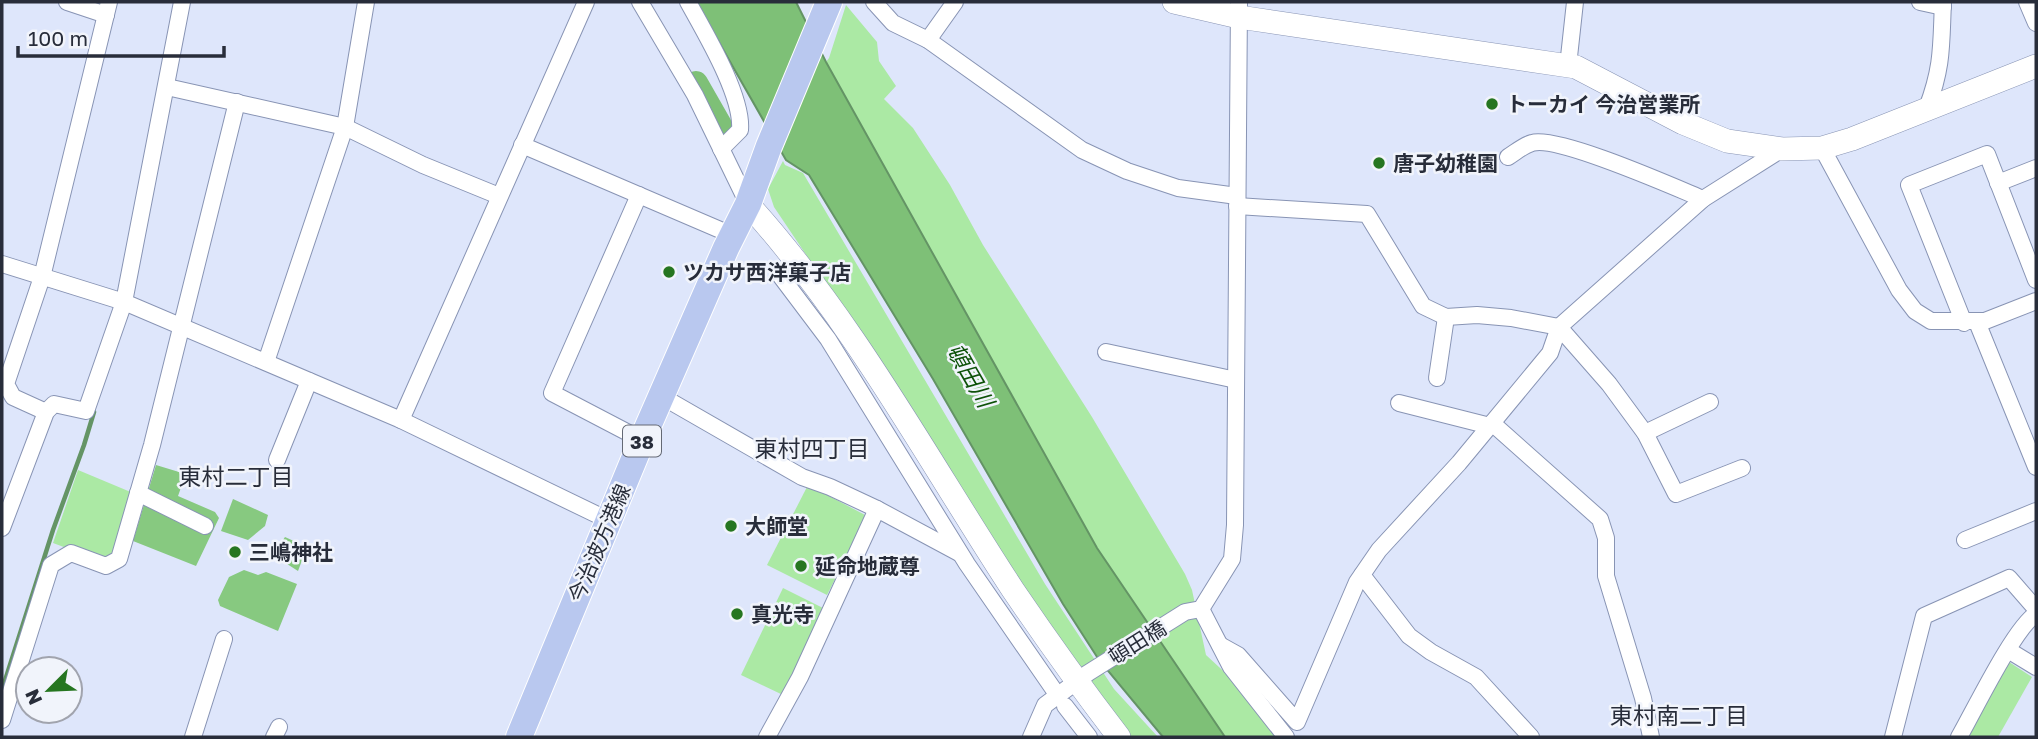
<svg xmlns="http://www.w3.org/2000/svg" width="2038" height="739" viewBox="0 0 2038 739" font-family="'Golos Text','Noto Sans JP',sans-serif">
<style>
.green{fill:#abe9a4}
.forest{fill:#87c980}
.water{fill:#7ec077;stroke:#649465;stroke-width:2}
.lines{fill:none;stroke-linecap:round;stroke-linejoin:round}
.stream{stroke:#649465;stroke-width:4.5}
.river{stroke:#7ec077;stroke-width:24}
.street-casing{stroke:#8894b4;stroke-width:18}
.secondary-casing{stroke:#8894b4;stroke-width:24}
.primary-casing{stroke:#fff;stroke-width:28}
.street{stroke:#fff;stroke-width:16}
.secondary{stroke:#fff;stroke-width:23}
.primary{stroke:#b9c8ef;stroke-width:26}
.poi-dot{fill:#267620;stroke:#f1f4fb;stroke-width:2.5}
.labels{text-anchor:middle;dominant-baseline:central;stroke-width:5;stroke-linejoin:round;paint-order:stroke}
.shield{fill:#f1f4fb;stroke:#646974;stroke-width:2}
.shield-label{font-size:19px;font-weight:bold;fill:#282d3a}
.poi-label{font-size:21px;font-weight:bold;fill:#282d3a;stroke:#f1f4fb;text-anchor:start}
.street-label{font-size:21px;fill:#282d3a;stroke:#f1f4fb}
.water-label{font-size:23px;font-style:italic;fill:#0d5208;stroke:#f1f4fb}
.neighbourhood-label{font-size:23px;fill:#282d3a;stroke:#f1f4fb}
</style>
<rect width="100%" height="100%" fill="#dee6fb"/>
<g class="green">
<polygon points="846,5 877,42 879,61 896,86 884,99 913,128 950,185 983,245 1092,417 1185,574 1192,590 1206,655 1232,679 1277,737 1225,737 1097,548 826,62 829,58"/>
<polygon points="783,161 785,165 803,173 1045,584 1114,689 1158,737 1128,737 1052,636 860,335 774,207 768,189"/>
<polygon points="78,470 133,493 114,557 104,562 53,543"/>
<polygon points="808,485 867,516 827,595 767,565"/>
<polygon points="783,588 829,611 783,695 741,675"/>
<polygon points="2009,662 2032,677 1998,737 1966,737"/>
</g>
<g class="forest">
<polygon points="156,465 179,472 183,482 178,496 215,512 219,518 196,566 133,541"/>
<polygon points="233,499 268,515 265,526 248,540 221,531"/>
<polygon points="285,537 307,547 298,571 273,555"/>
<polygon points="244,570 258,575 266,572 297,584 278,631 220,606 218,600 229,577"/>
</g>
<polygon class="water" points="696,2 796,2 826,62 1097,548 1225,737 1163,737 1099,660 1063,604 933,379 809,175 786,160"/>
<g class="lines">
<polyline class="stream" points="2,690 53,530 84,445 94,412"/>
<polyline class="river" points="696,83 720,125"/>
<defs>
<g id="street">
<polyline points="67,2 106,15"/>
<polyline points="640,2 695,95 748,204"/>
<path d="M 688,2 C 705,33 743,96 740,130 L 721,149"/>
<polyline points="874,2 893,23 928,40 1082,150 1127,171 1178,188 1237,196"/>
<polyline points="1920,2 1943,7"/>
<polyline points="2027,2 2036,23"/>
<polyline points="928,40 955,2"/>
<polyline points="1568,66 1575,2"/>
<polyline points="167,87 345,127 423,165 499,196"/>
<path d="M 1927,108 C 1943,66 1941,45 1943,2"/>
<polyline points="522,145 732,235"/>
<polyline points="1822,148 1899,290 1915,311 1931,321 1985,321 2036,301"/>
<path d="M 1508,157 C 1516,152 1524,145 1532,143 C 1557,135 1674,187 1703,199"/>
<polyline points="1998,183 2036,168"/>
<polyline points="639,195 552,393 642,440"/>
<polyline points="1237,206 1367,214 1423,306 1446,317 1477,315 1511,318 1559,327 1609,384 1645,433 1676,494 1742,468"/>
<polyline points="2,264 124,302 401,420 610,521"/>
<polyline points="779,274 828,339 967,564 1054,690"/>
<polyline points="1977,322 2036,467"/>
<polyline points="1964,323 1909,185 1987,154 2036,280"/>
<polyline points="1106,352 1236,380"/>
<polyline points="266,362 345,127 366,2"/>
<polyline points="1437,378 1446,317"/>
<polyline points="661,396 802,477 830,487 877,509 959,553"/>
<polyline points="1399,403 1490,426"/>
<polyline points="46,412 13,397 6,384 42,277 109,2"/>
<polyline points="401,420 586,2"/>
<polyline points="1492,423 1600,519 1606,538 1606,576 1643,698 1651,737"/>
<polyline points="1645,433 1710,402"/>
<polyline points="277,460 309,381"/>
<polyline points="138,493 205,526"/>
<polyline points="2,528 46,412 54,404 86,411 124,302 182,2"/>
<polyline points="1965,540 2036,511"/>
<polyline points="1362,575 1409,636 1431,652 1476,677 1531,737"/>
<polyline points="1201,609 1231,667 1286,737"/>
<polyline points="1220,645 1238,655 1297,722 1357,582 1379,550 1459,463 1550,353 1559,327 1703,199 1782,149"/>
<polyline points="2008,650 2036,667"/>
<polyline points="1065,706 1089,737"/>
<polyline points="2,720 51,565 71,553 106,566 119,559 152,445 237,102"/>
<polyline points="193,737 224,639"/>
<polyline points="274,737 279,727"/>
<polyline points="767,737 800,677 877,509"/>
<polyline points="1031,737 1045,705 1088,673 1185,612 1201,609 1232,559 1235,525 1239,2"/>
<polyline points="1893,737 1924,616 2009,578 2036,609"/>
<path d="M 1959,737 C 1974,711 2014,628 2036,614"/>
</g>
<g id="secondary">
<polyline points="1174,2 1239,17 1576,67 1683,123 1727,141 1782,149 1822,148 1852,139 2036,66"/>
<path d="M 748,204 C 853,320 928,460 1013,590 C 1047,640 1082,689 1119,737"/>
</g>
<polyline id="primary" points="519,737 642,440 726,248 748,204 769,146 829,2"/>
</defs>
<use href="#street" class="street-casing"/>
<use href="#secondary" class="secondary-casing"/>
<use href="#primary" class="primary-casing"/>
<use href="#street" class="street"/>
<use href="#secondary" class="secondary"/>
<use href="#primary" class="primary"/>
</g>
<g class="poi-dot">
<circle cx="1492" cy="104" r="7"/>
<circle cx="1379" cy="163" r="7"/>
<circle cx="669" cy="272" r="7"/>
<circle cx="731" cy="526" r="7"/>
<circle cx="235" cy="552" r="7"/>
<circle cx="801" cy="566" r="7"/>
<circle cx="737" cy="614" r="7"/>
</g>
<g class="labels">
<rect class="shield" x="623" y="425.5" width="38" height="31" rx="5"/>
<g class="shield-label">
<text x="642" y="441">38</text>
</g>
<g class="poi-label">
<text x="1506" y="104">トーカイ 今治営業所</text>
<text x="1393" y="163">唐子幼稚園</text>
<text x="683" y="272">ツカサ西洋菓子店</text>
<text x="745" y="526">大師堂</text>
<text x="249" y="552">三嶋神社</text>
<text x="815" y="566">延命地蔵尊</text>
<text x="751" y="614">真光寺</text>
</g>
<g class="street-label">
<text transform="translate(599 543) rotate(-67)">今治波方港線</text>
<text transform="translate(1137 642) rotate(-32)">頓田橋</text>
</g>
<g class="water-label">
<text transform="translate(971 375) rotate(60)">頓田川</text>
</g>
<g class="neighbourhood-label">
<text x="812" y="448">東村四丁目</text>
<text x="236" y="476">東村二丁目</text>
<text x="1679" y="715">東村南二丁目</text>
</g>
</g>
<rect width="2038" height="739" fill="none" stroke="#282d3a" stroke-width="7"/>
<g transform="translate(49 690) rotate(246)"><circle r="33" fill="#f1f4fb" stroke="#a1a4ae" stroke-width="2"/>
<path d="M0-5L12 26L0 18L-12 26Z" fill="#267620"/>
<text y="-10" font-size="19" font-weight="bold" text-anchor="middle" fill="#282d3a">N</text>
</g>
<path d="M18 46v10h206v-10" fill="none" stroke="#282d3a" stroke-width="3.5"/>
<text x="28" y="46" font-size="21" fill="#282d3a" stroke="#f1f4fb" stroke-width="5" paint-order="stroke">100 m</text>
</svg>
